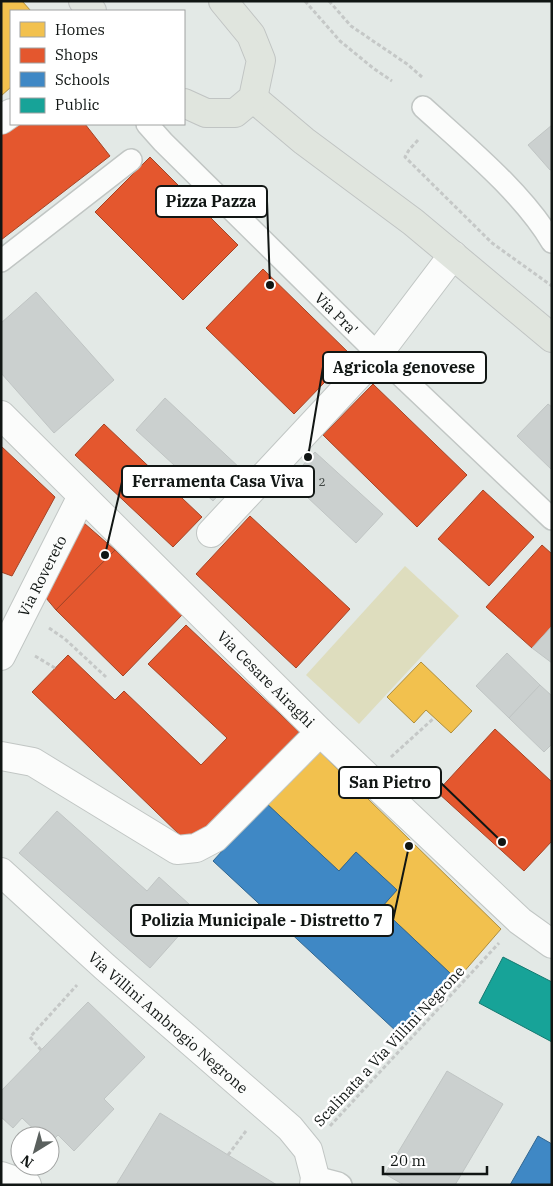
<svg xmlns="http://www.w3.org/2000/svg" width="553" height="1186" viewBox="0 0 553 1186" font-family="'IBM Plex Serif',serif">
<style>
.green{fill:#deddbe}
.homes{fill:#f2c14e;stroke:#ae8e3d}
.shops{fill:#e4572e;stroke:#a54426}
.schools{fill:#3f88c5;stroke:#316690}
.public{fill:#17a398;stroke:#157970}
.building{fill:#cbd0cf;stroke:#c0c5c4}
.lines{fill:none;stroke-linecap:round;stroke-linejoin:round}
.pedestrian-casing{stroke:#c1c6c4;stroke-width:24}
.minor-casing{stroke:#c1c6c4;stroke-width:30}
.tertiary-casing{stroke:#c1c6c4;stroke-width:30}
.primary-casing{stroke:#c0c4c3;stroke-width:30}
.path{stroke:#c5c8c7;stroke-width:3;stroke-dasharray:4 2.5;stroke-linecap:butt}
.pedestrian{stroke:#fbfcfb;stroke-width:21}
.minor{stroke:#fbfcfb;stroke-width:28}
.tertiary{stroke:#fbfcfb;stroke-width:28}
.primary{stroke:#e0e5de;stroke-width:28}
.labels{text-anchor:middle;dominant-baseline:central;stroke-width:5;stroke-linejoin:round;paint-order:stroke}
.number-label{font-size:12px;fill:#404644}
.street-label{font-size:15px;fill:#111614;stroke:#fff}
.leader{fill:none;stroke:#111614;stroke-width:2}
.callout-dot{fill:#111614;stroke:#fff;stroke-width:2}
.callout{fill:#fff;stroke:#111614;stroke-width:2}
.callout-label{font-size:16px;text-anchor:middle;font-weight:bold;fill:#111614}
</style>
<rect width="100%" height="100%" fill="#e3e9e6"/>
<polygon class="green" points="405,566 459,616 359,724 306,675"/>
<g class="homes">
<polygon points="1,1 22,1 31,11 11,11 11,87 1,96"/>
<polygon points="421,662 472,711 451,733 426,710 414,723 387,697"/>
<polygon points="318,750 501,929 462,974 451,974 381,908 397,890 356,852 339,871 266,803"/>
</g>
<g class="shops">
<polygon points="11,124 85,124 110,156 1,240 1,132"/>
<polygon points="150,157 238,245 183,300 95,212"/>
<polygon points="263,269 351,355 294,414 206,328"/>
<polygon points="373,384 467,475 417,527 323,435"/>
<polygon points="104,424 202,517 173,547 75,455"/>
<polygon points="1,446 55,497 12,576 1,572"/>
<polygon points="483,490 534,537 489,586 438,539"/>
<polygon points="250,516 350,609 296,668 196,574"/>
<polygon points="84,523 115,550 56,610 46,598"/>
<polygon points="542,545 552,554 552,626 532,648 486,607"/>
<polygon points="115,550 182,615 123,676 56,610"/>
<polygon points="186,625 299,732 202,835 183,838 32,692 68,655 115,700 124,691 201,765 227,738 148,664"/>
<polygon points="495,729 552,782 552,841 524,871 437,792"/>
</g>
<g class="schools">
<polygon points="266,803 339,871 356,852 397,890 381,908 451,974 397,1032 213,861"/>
<polygon points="538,1136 552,1144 552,1185 510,1185"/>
</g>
<polygon class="public" points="503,957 552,982 552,1042 479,1003"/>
<g class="building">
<polygon points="552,125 552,169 550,170 528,145"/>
<polygon points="36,292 114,380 54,433 1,373 1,323"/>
<polygon points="165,398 242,470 213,501 136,430"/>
<polygon points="548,404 552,407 552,470 517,436"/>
<polygon points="315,452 383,514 356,543 289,480"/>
<polygon points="552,626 552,663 532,648"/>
<polygon points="507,653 540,685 509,718 476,686"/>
<polygon points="540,685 552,696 552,744 544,752 509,718"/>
<polygon points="57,811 147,891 159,877 199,913 150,968 19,853"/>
<polygon points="88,1002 145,1057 104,1099 114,1109 74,1151 58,1135 50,1143 50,1136 41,1136 22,1118 13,1128 1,1117 1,1091"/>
<polygon points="447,1071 503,1104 455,1185 404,1185 385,1174"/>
<polygon points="160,1113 228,1155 277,1185 116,1185"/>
</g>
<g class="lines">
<defs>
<g id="pedestrian">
<path d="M 423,107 C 467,147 522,192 552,242"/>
<path id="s1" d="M 147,124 L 163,142 L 378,354 L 552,519"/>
<polyline points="1,261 131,160"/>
<polyline points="315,1177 338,1183 341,1185"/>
</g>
<g id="minor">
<path id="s2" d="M 1,415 L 320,732 L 520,921 L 552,944"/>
<polyline points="211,533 378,354 453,255"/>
<path id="s3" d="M 1,656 L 82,496"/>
<polyline points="1,756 33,762 177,850 196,848 215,838 320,732"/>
<path id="s4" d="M 1,872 L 105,967 L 290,1128 L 308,1150 L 315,1177 L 314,1185"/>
<polyline points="1,1176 27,1185"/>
</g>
<polyline id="tertiary" points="1,120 11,113"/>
<g id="primary">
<polyline points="83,1 92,11"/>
<polyline points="253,98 304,141 413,222 552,338"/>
<polyline points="184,103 206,113 235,113 253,98 261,60 251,35 223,1"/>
</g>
</defs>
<use href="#pedestrian" class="pedestrian-casing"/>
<use href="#minor" class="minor-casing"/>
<use href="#tertiary" class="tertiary-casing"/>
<use href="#primary" class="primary-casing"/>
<g class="path">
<polyline points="305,1 340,41 373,68 392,81"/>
<polyline points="329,1 351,26 407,64 422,77"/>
<polyline points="418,140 409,150 405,157 492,243 552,286"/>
<polyline points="49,628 65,639 106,677"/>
<polyline points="35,656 55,668"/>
<polyline points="391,757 434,718"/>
<polyline points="41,1050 30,1037 77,985"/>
<polyline points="330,1126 499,943"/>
<polyline points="228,1155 246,1131"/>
</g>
<use href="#pedestrian" class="pedestrian"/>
<use href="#minor" class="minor"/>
<use href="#tertiary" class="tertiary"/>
<use href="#primary" class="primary"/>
</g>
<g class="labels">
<g class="number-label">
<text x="322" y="481">2</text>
</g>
<g class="street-label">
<text stroke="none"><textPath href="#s1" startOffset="268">Via Pra'</textPath></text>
<text stroke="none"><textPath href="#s3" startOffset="90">Via Rovereto</textPath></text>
<text stroke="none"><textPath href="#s2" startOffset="374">Via Cesare Airaghi</textPath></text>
<text stroke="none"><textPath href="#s4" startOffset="225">Via Villini Ambrogio Negrone</textPath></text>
<text transform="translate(389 1046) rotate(-47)">Scalinata a Via Villini Negrone</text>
</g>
</g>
<path class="leader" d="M270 285L267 201M308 457L323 367M105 555L122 482M502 842L441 783M409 846L393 920"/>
<g class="callout-dot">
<circle cx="270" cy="285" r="5"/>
<circle cx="308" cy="457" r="5"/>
<circle cx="105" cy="555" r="5"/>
<circle cx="502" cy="842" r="5"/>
<circle cx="409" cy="846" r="5"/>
</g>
<g class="callout">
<rect x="156" y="186" width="111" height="31" rx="5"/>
<rect x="323" y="352" width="163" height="31" rx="5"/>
<rect x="122" y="466" width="192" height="31" rx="5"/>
<rect x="339" y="767" width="102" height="31" rx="5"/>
<rect x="131" y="905" width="262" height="31" rx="5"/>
</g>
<g class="callout-label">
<text x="211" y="207">Pizza Pazza</text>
<text x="404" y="373">Agricola genovese</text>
<text x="218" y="487">Ferramenta Casa Viva</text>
<text x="390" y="788">San Pietro</text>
<text x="262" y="926">Polizia Municipale - Distretto 7</text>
</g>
<rect width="553" height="1186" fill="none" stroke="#111614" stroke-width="5"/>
<rect x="10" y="10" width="175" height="115" fill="#ffffff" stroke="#a0a2a1"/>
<rect x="20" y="22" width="25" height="15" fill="#f2c14e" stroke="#a0a2a1"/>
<text x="55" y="35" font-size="15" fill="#111614">Homes</text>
<rect x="20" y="48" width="25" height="15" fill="#e4572e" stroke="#a0a2a1"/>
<text x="55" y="60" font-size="15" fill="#111614">Shops</text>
<rect x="20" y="72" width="25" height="15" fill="#3f88c5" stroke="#a0a2a1"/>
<text x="55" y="85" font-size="15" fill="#111614">Schools</text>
<rect x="20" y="98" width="25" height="15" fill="#17a398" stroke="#a0a2a1"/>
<text x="55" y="110" font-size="15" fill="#111614">Public</text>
<g transform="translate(35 1151) rotate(217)"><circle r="24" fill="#ffffff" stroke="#a0a2a1"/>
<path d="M0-4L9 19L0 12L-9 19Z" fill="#5a605e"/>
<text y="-8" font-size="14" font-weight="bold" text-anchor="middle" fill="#111614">N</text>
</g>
<path d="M383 1166v8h104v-8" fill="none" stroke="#111614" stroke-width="2.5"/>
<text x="390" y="1166" font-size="15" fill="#111614" stroke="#ffffff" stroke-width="4" paint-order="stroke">20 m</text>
</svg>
